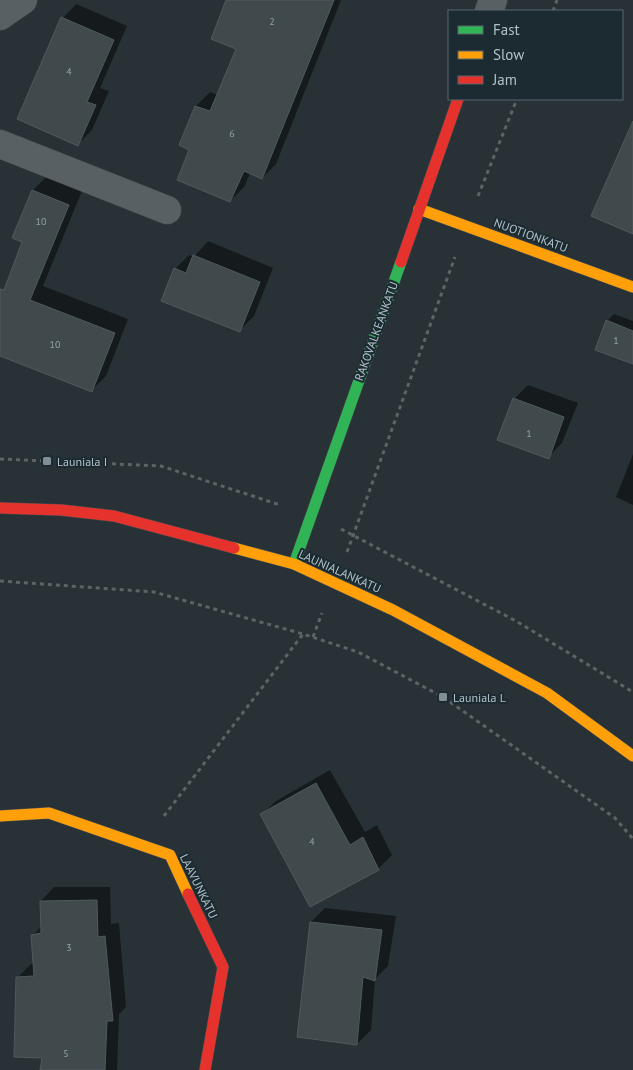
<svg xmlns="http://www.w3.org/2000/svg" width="633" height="1070" viewBox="0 0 633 1070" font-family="'PT Sans',sans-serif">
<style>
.shadow{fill:#0007}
.building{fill:#40494c;stroke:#505a5e}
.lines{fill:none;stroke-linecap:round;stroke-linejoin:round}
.street-casing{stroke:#464e51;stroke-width:29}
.fast-casing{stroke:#464e51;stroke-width:12}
.slow-casing{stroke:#464e51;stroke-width:12}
.jam-casing{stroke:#464e51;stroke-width:12}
.path{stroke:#5b6466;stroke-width:3;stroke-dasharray:4 4;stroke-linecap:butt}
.street{stroke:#586064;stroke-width:28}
.fast{stroke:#30b455;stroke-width:11}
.slow{stroke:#ff9f0a;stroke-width:11}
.jam{stroke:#e5322d;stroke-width:11}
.poi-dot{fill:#818f95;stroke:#1b2b31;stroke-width:2}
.labels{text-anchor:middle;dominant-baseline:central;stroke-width:4;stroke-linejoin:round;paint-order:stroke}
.number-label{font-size:10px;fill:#95a3a9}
.street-label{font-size:12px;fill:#b1c1c8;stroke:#1b2b31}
.poi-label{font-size:12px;fill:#b1c1c8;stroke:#1b2b31;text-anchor:start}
</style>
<rect width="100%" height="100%" fill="#283236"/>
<g class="shadow">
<polygon points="227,0 341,0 276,164 262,178 250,173 244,187 230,201 191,149 180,144 196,106 210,92 218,95 237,48"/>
<polygon points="76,4 127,26 100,88 109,91 92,130 78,144 63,18"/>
<polygon points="47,176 82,191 43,286 128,319 106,376 92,390 0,355 0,304 24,241 14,237 33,190"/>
<polygon points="208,241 273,268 254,316 240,330 175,269 189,255 194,257"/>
<polygon points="614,314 633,321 633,359 607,321"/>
<polygon points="528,385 578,403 562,443 548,457 514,399"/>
<polygon points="633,454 633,505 616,497"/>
<polygon points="330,770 365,832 377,825 392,855 378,869 262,814 276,801"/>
<polygon points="54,887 110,887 111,924 119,923 126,1007 119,1014 117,1070 42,1070 43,1057 18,977 31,964 34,964 33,935 42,926 41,901"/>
<polygon points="325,908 396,916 388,966 375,979 371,1030 357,1044 311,922"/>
</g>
<g class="building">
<polygon points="226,0 334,0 262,179 244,171 230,202 177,180 189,150 179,145 195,106 210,111 236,49 211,39"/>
<polygon points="61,17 114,40 87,102 96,105 78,146 17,119"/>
<polygon points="633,121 633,234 591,216"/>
<polygon points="32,190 69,205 30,300 115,333 92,392 0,356 0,289 4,290 22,242 12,238"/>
<polygon points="193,255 260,282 240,332 161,301 174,268 186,273"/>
<polygon points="606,320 633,331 633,364 595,350"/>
<polygon points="513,398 564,417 549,459 497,440"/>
<polygon points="316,783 350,845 363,837 379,870 310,907 260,814"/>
<polygon points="97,900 98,937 105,936 113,1021 107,1021 105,1070 40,1070 42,1058 14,1057 16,977 34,976 31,935 41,933 40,901"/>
<polygon points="310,922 382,930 375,981 363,977 357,1045 297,1037"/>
</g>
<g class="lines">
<defs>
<g id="street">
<polyline points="489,11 493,0"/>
<polyline points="0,16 23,0"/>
<polyline points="0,144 167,210"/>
</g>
<polyline id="fast" points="294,564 401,262"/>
<g id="slow">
<polyline points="419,209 633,287"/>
<polyline points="234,548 294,564 393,610 547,693 633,756"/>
<polyline points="0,816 49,813 170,855 188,894"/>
</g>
<g id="jam">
<polyline points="401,262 458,99"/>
<polyline points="0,508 61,510 114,516 234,548"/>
<polyline points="188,894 223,967 205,1070"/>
</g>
</defs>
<use href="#street" class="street-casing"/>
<use href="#fast" class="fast-casing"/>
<use href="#slow" class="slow-casing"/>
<use href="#jam" class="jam-casing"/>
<g class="path">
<polyline points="553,11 557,0"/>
<polyline points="478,196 517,99"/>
<polyline points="0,459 161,466 280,505"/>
<polyline points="341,529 516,621 633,692"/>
<polyline points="347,552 455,257"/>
<polyline points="0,581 154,592 303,634 358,652 443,697 615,818 633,839"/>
<polyline points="313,637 322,613"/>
<polyline points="164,816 303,634"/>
</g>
<use href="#street" class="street"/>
<use href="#fast" class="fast"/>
<use href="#slow" class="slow"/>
<use href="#jam" class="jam"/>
</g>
<g class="poi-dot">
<rect x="42" y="456" width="10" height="10" rx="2.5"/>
<rect x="438" y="692" width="10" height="10" rx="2.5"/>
</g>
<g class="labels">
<g class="number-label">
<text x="272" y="21">2</text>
<text x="69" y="71">4</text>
<text x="232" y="133">6</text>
<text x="41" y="221">10</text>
<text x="616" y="340">1</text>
<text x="55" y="344">10</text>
<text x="529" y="433">1</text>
<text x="312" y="841">4</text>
<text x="69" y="947">3</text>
<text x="66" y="1053">5</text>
</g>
<g class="street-label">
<text transform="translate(531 235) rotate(20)">NUOTIONKATU</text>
<text transform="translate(376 331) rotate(-70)">RAKOVALKEANKATU</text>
<text transform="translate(340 571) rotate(24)">LAUNIALANKATU</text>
<text transform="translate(199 886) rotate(64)">LAAVUNKATU</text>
</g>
<g class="poi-label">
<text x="57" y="461">Launiala I</text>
<text x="453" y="697">Launiala L</text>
</g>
</g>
<rect x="448" y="10" width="175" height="90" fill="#1b2b31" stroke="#57676d"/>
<rect x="458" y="26" width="25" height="8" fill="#30b455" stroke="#57676d"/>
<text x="493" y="35" font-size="15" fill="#b1c1c8">Fast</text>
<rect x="458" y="51" width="25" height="8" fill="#ff9f0a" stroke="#57676d"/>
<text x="493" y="60" font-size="15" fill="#b1c1c8">Slow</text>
<rect x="458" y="76" width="25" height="8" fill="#e5322d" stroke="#57676d"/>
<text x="493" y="85" font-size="15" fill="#b1c1c8">Jam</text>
</svg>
